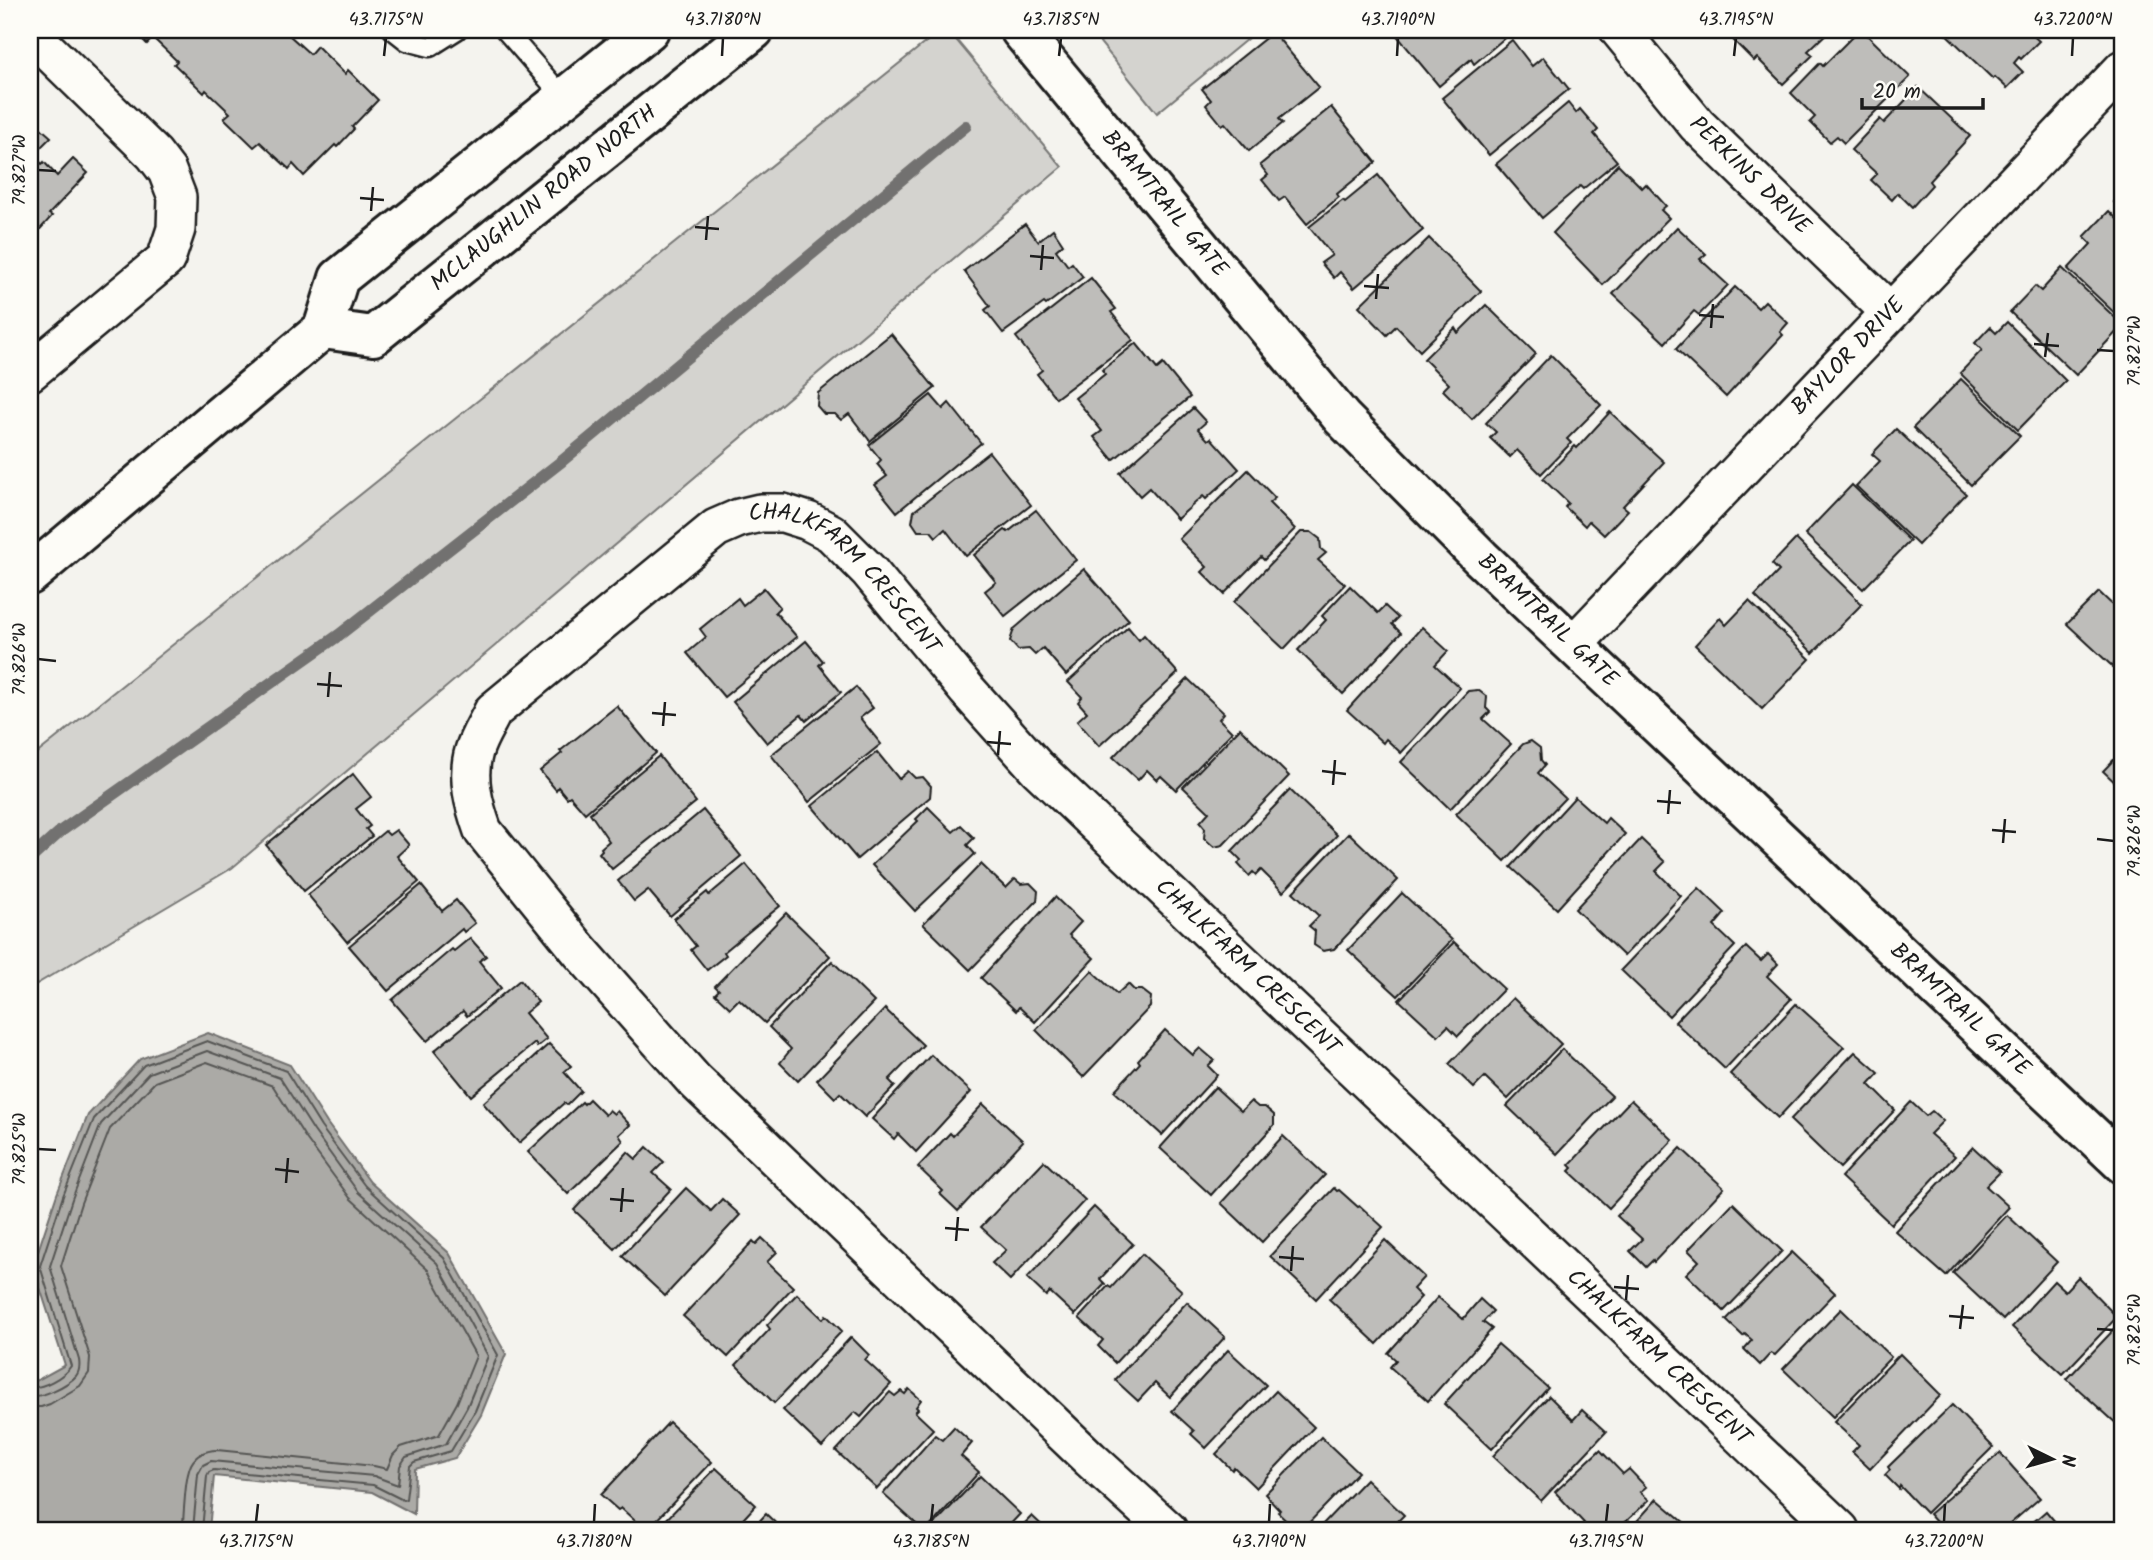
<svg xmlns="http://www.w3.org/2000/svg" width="2153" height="1560" viewBox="0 0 2153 1560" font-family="Kalam,sans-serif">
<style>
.green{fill:#d4d3cf;stroke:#787876;stroke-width:2}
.water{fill:#abaaa6;stroke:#72716f;stroke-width:2}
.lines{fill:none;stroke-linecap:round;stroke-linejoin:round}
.shore{stroke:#555553;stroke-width:2}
.stream{stroke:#72716f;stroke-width:12}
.building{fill:#bebdba;stroke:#1c1c1c;stroke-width:2}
.lane-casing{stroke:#1c1c1c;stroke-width:23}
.street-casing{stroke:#1c1c1c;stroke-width:42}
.secondary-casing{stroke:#1c1c1c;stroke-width:44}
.lane{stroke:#fdfcf7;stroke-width:18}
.street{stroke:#fdfcf7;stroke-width:37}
.secondary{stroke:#fdfcf7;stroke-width:38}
.ticks{fill:none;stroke:#1c1c1c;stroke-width:2.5}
.labels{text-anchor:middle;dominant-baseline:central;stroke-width:7;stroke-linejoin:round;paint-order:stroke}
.street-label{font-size:23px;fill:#1c1c1c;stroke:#fdfcf7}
.neatline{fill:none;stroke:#1c1c1c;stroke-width:2.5}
.ticks-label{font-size:18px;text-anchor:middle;fill:#1c1c1c}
</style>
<rect width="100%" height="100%" fill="#f4f3ee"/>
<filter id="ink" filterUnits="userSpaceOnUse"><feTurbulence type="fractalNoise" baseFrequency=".0143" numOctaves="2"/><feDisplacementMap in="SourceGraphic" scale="14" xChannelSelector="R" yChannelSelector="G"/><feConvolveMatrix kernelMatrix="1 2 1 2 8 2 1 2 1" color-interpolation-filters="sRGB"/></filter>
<g filter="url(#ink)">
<g class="green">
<polygon points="941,30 948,30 1062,167 232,868 30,988 30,759"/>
<polygon points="1090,30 1258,30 1157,113"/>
</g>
<polygon class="water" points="208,1033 290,1065 327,1123 370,1182 449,1253 506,1354 481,1415 455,1458 415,1469 414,1514 372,1492 214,1476 209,1530 30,1530 30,1380 36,1381 65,1365 33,1266 57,1194 88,1115 140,1059"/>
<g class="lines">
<g class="shore">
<path d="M 30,1387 C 42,1389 64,1377 71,1366 L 40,1266 L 63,1196 L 94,1119 L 144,1065 L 207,1041 L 286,1071 L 321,1127 L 365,1186 L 444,1258 L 498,1355 L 475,1411 L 451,1451 L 414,1462 L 410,1466 L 406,1499 L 403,1500 L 373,1485 L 214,1470 L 209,1472 L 207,1476 L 202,1530"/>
<path d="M 30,1396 C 42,1398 68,1385 76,1376 C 80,1371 80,1366 79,1360 L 50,1266 L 72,1199 L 101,1124 L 149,1073 L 207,1051 L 280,1078 L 314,1131 L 358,1192 L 437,1263 L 488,1356 L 467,1407 L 446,1444 L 406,1457 L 400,1466 L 398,1485 L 374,1476 L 211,1461 L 203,1465 L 198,1474 L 193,1530"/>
<path d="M 30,1407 L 41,1407 L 50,1404 L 80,1386 L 89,1373 L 90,1357 L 61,1266 L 81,1203 L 110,1129 L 155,1082 L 207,1062 L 273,1086 L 305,1137 L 350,1198 L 428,1270 L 476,1356 L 457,1403 L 439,1435 L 401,1447 L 393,1455 L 387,1469 L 374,1466 L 217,1450 C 188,1451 187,1473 185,1496 C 184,1507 183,1519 183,1530"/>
</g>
<polyline class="stream" points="30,859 61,831 339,635 562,461 966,126"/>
</g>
<g class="building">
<polygon points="133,30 291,30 288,34 310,54 317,46 345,74 348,70 378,100 352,127 354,129 337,147 335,145 304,176 293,164 289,169 260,142 254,147 224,118 230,113 206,90 204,93 174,64 177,61 153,38 147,44"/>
<polygon points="1397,30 1503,30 1508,35 1474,64 1471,59 1439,86 1394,32"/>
<polygon points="1733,30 1830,30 1808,51 1813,55 1783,84 1757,58 1754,61 1734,41 1739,36"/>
<polygon points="1859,30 1862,30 1910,77 1844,143 1837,136 1830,142 1810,122 1815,117 1791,93 1820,63 1823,66"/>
<polygon points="1942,30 2027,30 2039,41 2021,59 2019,57 2014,63 2023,72 2007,88 1995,77 1993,79"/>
<polygon points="1273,32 1319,87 1279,119 1283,123 1249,151 1225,123 1222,125 1206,105 1211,100 1202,89"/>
<polygon points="1512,40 1532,66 1543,57 1569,89 1489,155 1442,98"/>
<polygon points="1918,87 1970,136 1929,181 1932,185 1912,207 1898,193 1892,200 1871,180 1877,174 1851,150 1880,119 1884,123"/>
<polygon points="1568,103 1576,113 1580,109 1598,130 1594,134 1617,161 1583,189 1580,186 1542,218 1496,164"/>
<polygon points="1331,107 1376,162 1337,194 1339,197 1307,224 1285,197 1279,201 1262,180 1268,175 1260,165"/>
<polygon points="34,122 51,137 33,155 42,164 44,162 57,176 73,159 88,173 49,214 52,216 35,235 32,233 30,235 30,127"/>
<polygon points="1618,164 1642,188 1646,184 1666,206 1661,210 1669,218 1659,228 1660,229 1603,285 1553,233"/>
<polygon points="1378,175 1423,230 1354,288 1340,272 1334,278 1321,263 1332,255 1309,227 1343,200 1345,202"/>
<polygon points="2123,193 2123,211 2114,202"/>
<polygon points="2109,211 2123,225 2123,321 2068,269 2091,244 2084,237"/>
<polygon points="1025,224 1038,241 1053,229 1063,244 1056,250 1068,266 1072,263 1083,277 1046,305 1044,303 1003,333 985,310 990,306 964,271"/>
<polygon points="1677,227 1706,254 1700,259 1728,285 1699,315 1694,311 1665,343 1613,294"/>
<polygon points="1429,238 1481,291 1420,351 1396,326 1387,335 1359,306"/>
<polygon points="2062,268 2123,325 2076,375 2010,312 2035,286 2041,291"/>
<polygon points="1091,278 1116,309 1111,312 1133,340 1056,398 1037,374 1042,370 1016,337"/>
<polygon points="1735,287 1758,308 1765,301 1788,323 1780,332 1783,335 1726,397 1676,349"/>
<polygon points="1486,305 1536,354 1472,419 1443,390 1449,384 1424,359 1455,328 1458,333"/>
<polygon points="2007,322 2066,381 2018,430 1960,373 1982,350 1975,343 1990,327 1996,333"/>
<polygon points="891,334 935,388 870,441 849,414 841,420 835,414 824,414 817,406 818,393"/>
<polygon points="1136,343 1157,369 1163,364 1190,397 1113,460 1094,437 1102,431 1075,398 1105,374 1102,370"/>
<polygon points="1551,355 1601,405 1567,439 1571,443 1541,474 1517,450 1510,457 1490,438 1496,432 1486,423"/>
<polygon points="1961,379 2020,436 1971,485 1913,428"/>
<polygon points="931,395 943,409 949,403 981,443 897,512 875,485 887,476 877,464 881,460 869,445"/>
<polygon points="1193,408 1206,422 1198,429 1208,440 1211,438 1239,469 1206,499 1203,496 1177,519 1149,488 1140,496 1120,473"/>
<polygon points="1610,412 1664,462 1623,506 1628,510 1604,535 1589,521 1585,526 1565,507 1568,503 1543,479 1575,446 1577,448"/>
<polygon points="1896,429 1966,494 1918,545 1856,486 1880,461 1872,454"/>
<polygon points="989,452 1031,505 966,556 945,529 936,537 931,531 918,531 912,522 914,511"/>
<polygon points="1248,470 1275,498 1269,503 1295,529 1264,560 1261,557 1224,594 1202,572 1207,567 1179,539"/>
<polygon points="1852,485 1910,541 1863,589 1805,534"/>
<polygon points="1036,510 1076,560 1005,616 985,591 996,582 974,555 1005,530 1008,532"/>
<polygon points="1301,532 1311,532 1320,539 1321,549 1326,553 1318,560 1345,584 1284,649 1234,602"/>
<polygon points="1796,539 1862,604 1813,653 1755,596 1779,571 1772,564"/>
<polygon points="1084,569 1129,620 1066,675 1043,648 1035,655 1029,649 1018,650 1010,641 1014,629"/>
<polygon points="1350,586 1378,613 1385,606 1398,618 1392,624 1401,633 1343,694 1298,650 1326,620 1322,616"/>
<polygon points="764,588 780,607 775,612 797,637 724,697 687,653 706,637 700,629 738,598 743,605"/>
<polygon points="2099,592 2123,615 2123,654 2112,666 2067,624"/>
<polygon points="1749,601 1810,659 1762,709 1695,645 1720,618 1726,625"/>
<polygon points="1128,627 1139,640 1144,635 1178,673 1099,746 1077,721 1087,712 1078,702 1082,697 1068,682"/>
<polygon points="1422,627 1448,651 1435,665 1460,688 1401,753 1386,739 1383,743 1347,710"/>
<polygon points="806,641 823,661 819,665 841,692 806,721 801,715 767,743 733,702"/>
<polygon points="2123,658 2123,679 2113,668"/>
<polygon points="1188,679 1224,713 1219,719 1232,732 1176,790 1161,776 1157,780 1147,770 1138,780 1113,757"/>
<polygon points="856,687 873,708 860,718 881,744 809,802 771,755"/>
<polygon points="1478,690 1487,697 1486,708 1490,712 1483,719 1511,744 1450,809 1401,762 1468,691"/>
<polygon points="617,706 656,753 585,813 570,796 567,798 558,787 556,790 540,771 562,753 560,751"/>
<polygon points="1240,728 1289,776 1223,845 1214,847 1204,838 1205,828 1200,822 1209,812 1183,787"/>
<polygon points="1531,741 1540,748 1541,760 1545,765 1538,773 1565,798 1505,861 1456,814 1523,744"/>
<polygon points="2123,750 2123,790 2103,771"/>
<polygon points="877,752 899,779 908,771 915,778 923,777 931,786 930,797 857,859 812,806"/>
<polygon points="659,756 696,802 612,869 599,853 602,850 601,848 609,841 590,813"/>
<polygon points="353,774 371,797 356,809 370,826 366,829 372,836 304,891 266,845"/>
<polygon points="1290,790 1337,835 1283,892 1261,870 1256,875 1253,872 1249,876 1238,864 1241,860 1232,851"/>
<polygon points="1575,797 1604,823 1608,818 1625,834 1557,909 1511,867"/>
<polygon points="928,807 953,832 961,825 974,838 967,845 975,854 915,911 872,865 918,821 916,819"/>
<polygon points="703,810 741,856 670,916 648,890 634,901 618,881"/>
<polygon points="396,830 409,845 397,856 419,882 347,942 308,895 385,831 389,835"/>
<polygon points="1349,833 1398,880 1334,949 1323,951 1314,945 1315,931 1309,926 1319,916 1293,892"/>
<polygon points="1641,839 1665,862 1656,871 1681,896 1624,956 1575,909"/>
<polygon points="746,864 780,906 724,952 726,955 707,970 691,950 696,946 674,919 707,892 709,895"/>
<polygon points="981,864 1006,888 1015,879 1021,884 1030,883 1038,891 1037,901 970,970 923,924"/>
<polygon points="421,885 442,911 456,900 475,923 464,932 462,929 388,991 349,946"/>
<polygon points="1699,888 1725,913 1714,926 1735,946 1669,1016 1621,970"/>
<polygon points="1402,893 1452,940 1398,996 1348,950"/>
<polygon points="1055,897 1081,922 1069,935 1094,958 1035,1022 1019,1007 1016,1011 981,978"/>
<polygon points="786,913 830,956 765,1023 739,999 730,1008 715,994 719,990 715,986"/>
<polygon points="470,938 486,956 479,961 501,988 467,1016 463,1011 427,1041 392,1000 452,949 454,951"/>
<polygon points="1454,942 1504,989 1458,1036 1448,1026 1438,1036 1399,1000"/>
<polygon points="1746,947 1761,961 1768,954 1778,964 1767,976 1791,999 1725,1069 1675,1022"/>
<polygon points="832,961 874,1002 798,1081 780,1063 791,1049 769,1027"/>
<polygon points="1092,971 1117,994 1128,984 1134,990 1142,990 1151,997 1150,1007 1083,1077 1036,1030"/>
<polygon points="520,980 538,1002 525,1013 547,1039 537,1047 535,1043 471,1096 434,1051"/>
<polygon points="1513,998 1561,1044 1508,1099 1485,1077 1474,1088 1449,1064"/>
<polygon points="1796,1004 1844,1047 1778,1118 1730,1074"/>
<polygon points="885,1009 923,1045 889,1080 895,1086 865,1117 840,1093 835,1098 817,1080"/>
<polygon points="1165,1030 1193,1055 1200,1048 1214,1060 1208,1066 1217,1075 1162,1135 1114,1091 1140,1063 1138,1060"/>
<polygon points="549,1044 571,1066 564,1072 581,1091 567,1105 564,1103 519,1143 483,1103"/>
<polygon points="1562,1049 1612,1096 1557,1154 1507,1106"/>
<polygon points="1855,1052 1879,1073 1869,1084 1895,1110 1840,1168 1790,1120"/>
<polygon points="931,1055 971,1092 916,1152 898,1134 894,1139 872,1119"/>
<polygon points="1215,1087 1241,1111 1251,1101 1258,1107 1265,1107 1274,1115 1274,1125 1211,1195 1160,1148"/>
<polygon points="589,1099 605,1115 609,1110 614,1114 617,1111 630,1125 619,1135 623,1141 568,1194 528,1152 582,1102 584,1104"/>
<polygon points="1631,1100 1673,1140 1609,1208 1569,1171 1572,1168 1569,1165"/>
<polygon points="1911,1102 1926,1116 1932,1111 1943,1121 1930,1134 1955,1156 1891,1224 1841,1177"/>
<polygon points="983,1104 1023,1141 958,1211 940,1194 943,1191 918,1167 950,1133 953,1136"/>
<polygon points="1283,1136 1325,1175 1262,1242 1221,1203"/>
<polygon points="647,1147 664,1162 653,1173 671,1189 615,1249 574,1210 628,1152 636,1159"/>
<polygon points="1973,1147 2000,1172 1986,1186 2009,1207 1946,1276 1895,1231"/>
<polygon points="1681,1148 1724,1188 1654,1262 1653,1260 1646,1267 1630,1251 1642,1239 1617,1216"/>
<polygon points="1044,1161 1085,1200 1010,1280 992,1263 1006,1250 981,1227"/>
<polygon points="686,1188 711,1211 722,1199 740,1215 665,1296 622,1256"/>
<polygon points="1334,1188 1337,1191 1339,1190 1358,1207 1360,1206 1383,1227 1316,1299 1270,1256"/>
<polygon points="1733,1203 1782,1251 1724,1311 1686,1274 1699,1261 1688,1250"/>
<polygon points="1094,1207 1133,1244 1100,1279 1105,1284 1075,1315 1050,1292 1046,1296 1027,1278"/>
<polygon points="2007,1215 2057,1262 2003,1320 1953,1273"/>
<polygon points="762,1238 777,1252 767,1262 793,1287 728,1357 683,1316 753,1241 756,1244"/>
<polygon points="1385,1240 1424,1277 1413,1289 1421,1297 1377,1344 1329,1299"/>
<polygon points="1792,1252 1835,1293 1775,1355 1771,1353 1760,1365 1744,1349 1752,1340 1745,1334 1743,1336 1726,1320"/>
<polygon points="1142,1254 1182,1291 1115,1363 1098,1346 1103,1340 1079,1318 1108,1286 1111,1288"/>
<polygon points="2078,1277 2117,1317 2063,1374 2012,1327 2054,1281 2065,1291"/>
<polygon points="797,1294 823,1319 826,1315 842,1331 774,1403 736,1365 770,1329 767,1325"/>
<polygon points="1438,1297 1463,1319 1480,1299 1493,1311 1483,1322 1492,1329 1428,1401 1390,1367 1396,1360 1388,1353"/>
<polygon points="1187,1302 1225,1337 1170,1397 1155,1383 1138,1401 1115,1380"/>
<polygon points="1841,1309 1891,1357 1833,1417 1783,1369"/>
<polygon points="2123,1320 2123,1419 2118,1425 2067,1379"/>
<polygon points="851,1337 869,1355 865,1360 891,1384 861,1417 855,1412 822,1447 783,1410"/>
<polygon points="1498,1344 1548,1388 1492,1449 1444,1404"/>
<polygon points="1228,1350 1266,1385 1206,1448 1191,1434 1194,1431 1172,1411"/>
<polygon points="1900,1354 1941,1395 1870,1469 1852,1452 1859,1445 1834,1422"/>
<polygon points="909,1389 921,1400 916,1407 918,1409 915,1412 933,1429 877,1489 836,1451 890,1392 895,1396 901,1391 905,1394"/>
<polygon points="1276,1391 1314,1427 1256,1488 1234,1467 1232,1470 1216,1454"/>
<polygon points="1549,1396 1573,1420 1582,1410 1606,1432 1541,1501 1493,1456"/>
<polygon points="1952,1405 1993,1447 1926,1513 1900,1486 1899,1489 1885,1475 1890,1470 1888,1467"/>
<polygon points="669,1422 712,1462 647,1530 645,1530 621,1508 618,1510 601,1495"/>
<polygon points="954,1427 972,1443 961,1456 979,1472 927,1530 923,1530 883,1494 935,1435 942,1440"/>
<polygon points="1321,1437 1358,1472 1302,1530 1297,1530 1278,1512 1280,1510 1265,1494"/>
<polygon points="1600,1450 1623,1474 1629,1469 1646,1487 1640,1492 1649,1500 1617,1530 1580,1530 1579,1528 1584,1523 1555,1492"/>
<polygon points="2000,1453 2040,1498 2003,1530 1943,1530 1929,1514"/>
<polygon points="716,1468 756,1505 733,1530 656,1530"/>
<polygon points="980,1476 1020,1514 1005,1530 929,1530"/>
<polygon points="1366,1479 1404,1515 1389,1530 1321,1530 1319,1528"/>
<polygon points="1657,1499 1693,1530 1629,1530"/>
<polygon points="2046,1511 2062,1530 2024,1530"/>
<polygon points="766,1514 783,1530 751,1530"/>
<polygon points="1032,1516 1047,1530 1018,1530"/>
</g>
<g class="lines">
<defs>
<g id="lane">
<polyline points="393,30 407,41 430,47 457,30"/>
<polyline points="505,30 564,98"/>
</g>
<g id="street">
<path id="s1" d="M 1619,30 L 1697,125 L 1890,312"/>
<polyline points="30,33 154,154 167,171 177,197 176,229 166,259 30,372"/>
<path id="s2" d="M 1573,645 L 2123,69"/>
<path id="s3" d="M 1168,1530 L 1090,1459 L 694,1080 L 579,950 L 483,831 C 474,806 466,777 474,751 C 478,737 487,724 493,711 L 716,528 L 739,518 L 760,513 L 783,513 L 808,521 L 831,533 L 869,571 L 967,690 L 1037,768 L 1840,1530"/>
</g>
<g id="secondary">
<path id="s4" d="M 1020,30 L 1342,418 L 1481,558 L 2123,1164"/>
<path id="s5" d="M 323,329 L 373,336 L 754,30"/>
<polyline points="30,575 323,329 339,278 649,30"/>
</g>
</defs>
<use href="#lane" class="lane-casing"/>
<use href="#street" class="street-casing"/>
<use href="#secondary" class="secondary-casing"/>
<use href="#lane" class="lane"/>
<use href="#street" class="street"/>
<use href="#secondary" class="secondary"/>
</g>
</g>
<path class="ticks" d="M 384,56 L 386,38M 722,56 L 723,38M 1059,56 L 1061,38M 1397,56 L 1398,38M 1734,56 L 1736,38M 2072,56 L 2073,38M 38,170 L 56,171M 360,198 L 384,200M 371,211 L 373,187M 695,227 L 719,229M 706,240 L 708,216M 1030,256 L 1054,258M 1041,270 L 1043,245M 1364,286 L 1389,288M 1376,299 L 1378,274M 1699,315 L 1724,317M 1711,328 L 1713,304M 2034,344 L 2059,346M 2097,350 L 2114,351M 2045,357 L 2048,333M 38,659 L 56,661M 317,684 L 342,686M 328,697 L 330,672M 652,713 L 676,715M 663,726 L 665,702M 987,742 L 1011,744M 998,755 L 1000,731M 1322,771 L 1346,774M 1333,785 L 1335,760M 1657,801 L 1681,803M 1668,814 L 1670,790M 1992,830 L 2016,832M 2097,839 L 2114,841M 2003,843 L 2005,819M 38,1149 L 56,1150M 275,1169 L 299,1172M 286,1183 L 288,1158M 610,1199 L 634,1201M 621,1212 L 623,1188M 945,1228 L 969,1230M 956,1241 L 958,1217M 1279,1257 L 1304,1259M 1291,1271 L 1293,1246M 1614,1287 L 1639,1289M 1626,1300 L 1628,1275M 1949,1316 L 1974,1318M 1960,1329 L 1963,1305M 2097,1329 L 2114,1330M 256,1522 L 258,1504M 594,1522 L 595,1504M 931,1522 L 933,1504M 1269,1522 L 1270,1504M 1606,1522 L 1608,1504M 1944,1522 L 1945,1504"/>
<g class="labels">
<g class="street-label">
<text stroke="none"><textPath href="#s1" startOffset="196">PERKINS DRIVE</textPath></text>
<text stroke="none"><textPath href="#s5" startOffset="270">MCLAUGHLIN ROAD NORTH</textPath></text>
<text stroke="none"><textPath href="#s4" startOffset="226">BRAMTRAIL GATE</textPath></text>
<text stroke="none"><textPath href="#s2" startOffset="399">BAYLOR DRIVE</textPath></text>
<text stroke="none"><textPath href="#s3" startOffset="1552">CHALKFARM CRESCENT</textPath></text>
<text stroke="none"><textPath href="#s4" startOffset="793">BRAMTRAIL GATE</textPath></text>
<text stroke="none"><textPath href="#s3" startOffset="2119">CHALKFARM CRESCENT</textPath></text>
<text stroke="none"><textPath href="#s4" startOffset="1360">BRAMTRAIL GATE</textPath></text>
<text stroke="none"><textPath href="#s3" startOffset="2686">CHALKFARM CRESCENT</textPath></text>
</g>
</g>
<rect width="2153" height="1560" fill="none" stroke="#fdfcf7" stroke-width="77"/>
<g transform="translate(2052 1459) rotate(95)" stroke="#fdfcf7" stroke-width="5" paint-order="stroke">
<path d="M0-5L12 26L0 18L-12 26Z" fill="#1c1c1c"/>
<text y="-10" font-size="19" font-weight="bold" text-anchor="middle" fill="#1c1c1c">N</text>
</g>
<path d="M1862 98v10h121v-10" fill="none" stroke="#1c1c1c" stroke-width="3.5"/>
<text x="1873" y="98" font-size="21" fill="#1c1c1c" stroke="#fdfcf7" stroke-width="5" paint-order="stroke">20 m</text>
<rect x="38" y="38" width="2076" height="1484" class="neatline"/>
<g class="ticks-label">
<text x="386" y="25">43.7175°N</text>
<text x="723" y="25">43.7180°N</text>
<text x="1061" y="25">43.7185°N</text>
<text x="1398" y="25">43.7190°N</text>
<text x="1736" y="25">43.7195°N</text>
<text x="2073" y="25">43.7200°N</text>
<text transform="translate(19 170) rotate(-90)" y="6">79.827°W</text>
<text transform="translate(2134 351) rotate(-90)" y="6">79.827°W</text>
<text transform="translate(19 659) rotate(-90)" y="6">79.826°W</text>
<text transform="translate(2134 841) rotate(-90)" y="6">79.826°W</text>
<text transform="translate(19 1149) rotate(-90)" y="6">79.825°W</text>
<text transform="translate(2134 1330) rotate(-90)" y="6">79.825°W</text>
<text x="256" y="1547">43.7175°N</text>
<text x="594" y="1547">43.7180°N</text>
<text x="931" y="1547">43.7185°N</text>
<text x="1269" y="1547">43.7190°N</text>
<text x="1606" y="1547">43.7195°N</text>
<text x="1944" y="1547">43.7200°N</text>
</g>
</svg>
